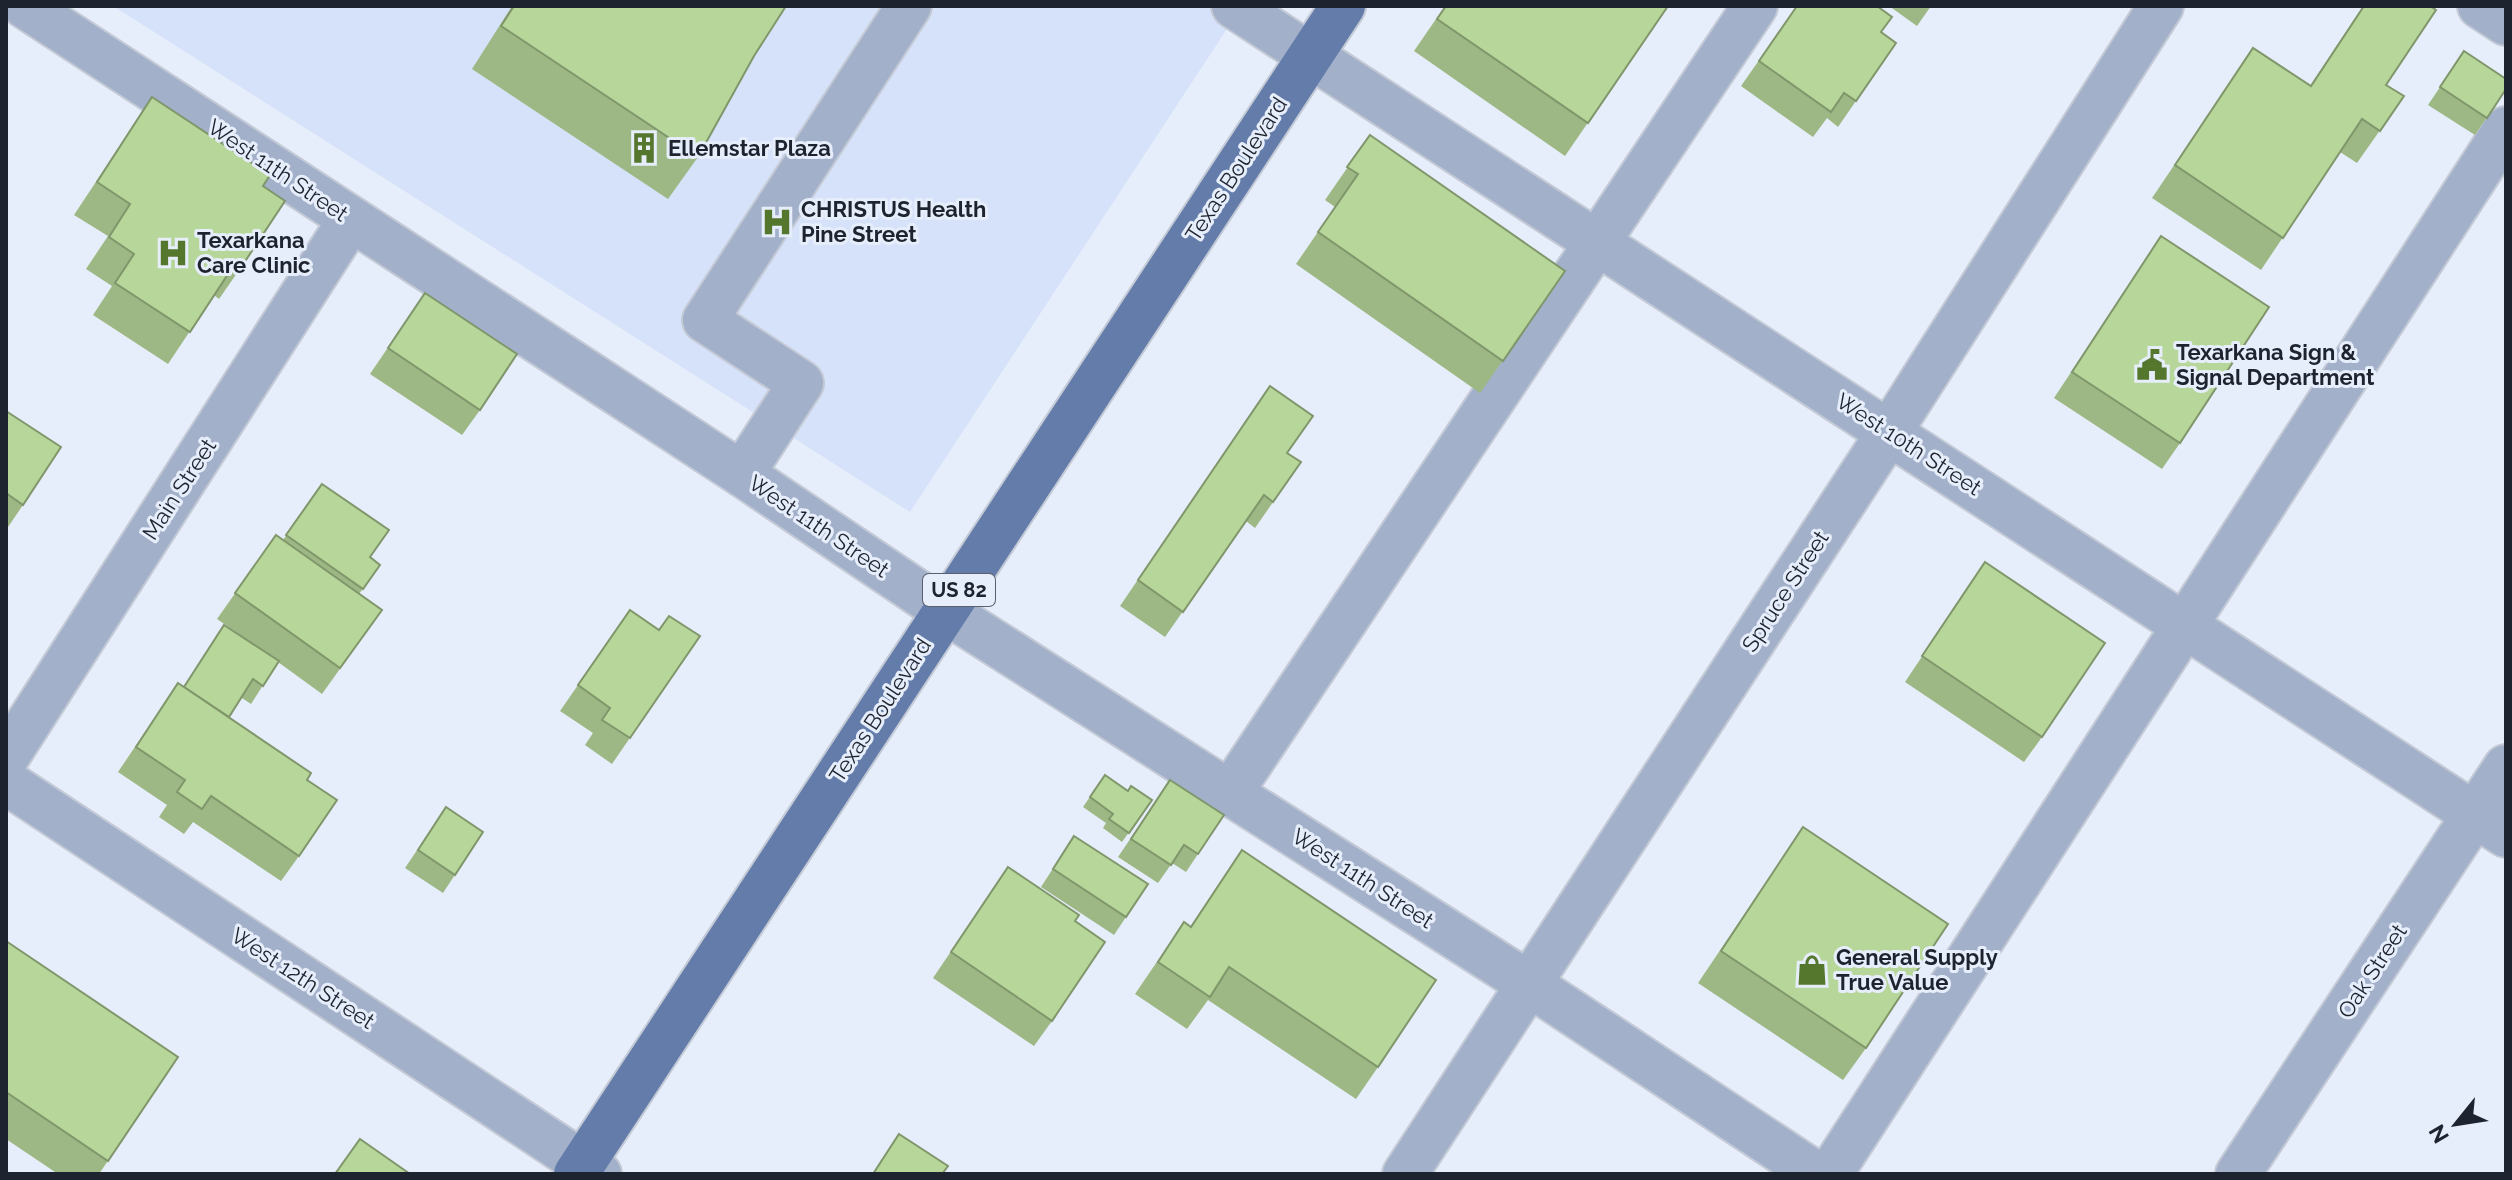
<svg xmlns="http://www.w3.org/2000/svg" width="2512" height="1180" viewBox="0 0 2512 1180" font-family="Raleway,sans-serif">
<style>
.built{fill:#d6e2f9}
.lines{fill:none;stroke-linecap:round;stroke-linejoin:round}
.minor-casing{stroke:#c3cad6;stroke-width:48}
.major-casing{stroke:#c3cad6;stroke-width:48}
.minor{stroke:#a3b0ca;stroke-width:44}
.major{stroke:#647ca9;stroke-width:44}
.wall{fill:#9db884}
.building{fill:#b7d699;stroke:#80966b;stroke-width:2}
.labels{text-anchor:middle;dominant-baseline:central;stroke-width:6;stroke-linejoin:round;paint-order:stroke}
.shield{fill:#e7eefb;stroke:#5a616c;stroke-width:2}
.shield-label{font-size:20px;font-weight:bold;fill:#1e242f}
.poi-label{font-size:22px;font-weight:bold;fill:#1e242f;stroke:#e7eefb;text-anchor:start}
.street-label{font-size:22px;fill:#1e242f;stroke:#e7eefb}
</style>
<rect width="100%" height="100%" fill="#e7eefb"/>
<polygon class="built" points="113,6 1242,6 910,512"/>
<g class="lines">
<defs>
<g id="minor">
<polyline points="25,6 742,474 945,611 1529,984 1816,1174"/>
<polyline points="1234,6 2506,835"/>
<polyline points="2480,6 2506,23"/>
<polyline points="742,474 801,383 705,320 909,6"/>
<polyline points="6,758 351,219"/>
<polyline points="6,782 599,1174"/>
<polyline points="1230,793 1755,6"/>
<polyline points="1405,1174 1890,431 2161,6"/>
<polyline points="1830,1174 2506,129"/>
<polyline points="2238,1174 2506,767"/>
</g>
<polyline id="major" points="576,1174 1343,6"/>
</defs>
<use href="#minor" class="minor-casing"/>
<use href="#major" class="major-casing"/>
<use href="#minor" class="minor"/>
<use href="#major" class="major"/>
</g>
<g class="wall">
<polygon points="512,6 786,6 754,56 698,157 668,199 472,69"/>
<polygon points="1445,6 1668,6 1565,156 1414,51"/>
<polygon points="1797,6 1881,32 1896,43 1838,127 1827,118 1813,137 1741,86"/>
<polygon points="1889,6 1931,6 1917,26"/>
<polygon points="2363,6 2430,6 2386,85 2404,96 2357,163 2340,152 2261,270 2152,198 2253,48 2310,86"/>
<polygon points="2464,51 2506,89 2475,135 2428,105"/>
<polygon points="152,97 263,186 242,266 219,299 214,295 168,364 93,315 112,286 86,269 108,236 74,215"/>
<polygon points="1370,135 1565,271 1480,393 1296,264 1335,207 1325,200"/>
<polygon points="2161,236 2180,443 2162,469 2054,398"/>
<polygon points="425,293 480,410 462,435 370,374"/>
<polygon points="1270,386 1287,453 1301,462 1255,528 1246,521 1165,637 1120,606"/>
<polygon points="6,411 23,505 6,530"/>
<polygon points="322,484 370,557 380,565 359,594 382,610 322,694 278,662 251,704 242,698 229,717 307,780 299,856 281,881 193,822 184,834 159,817 167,805 118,772 178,683 184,687 224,625 252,643 217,619 276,535 283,540"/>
<polygon points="1985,562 2042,737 2024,762 1905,682"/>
<polygon points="630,610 659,630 700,636 612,764 585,745 593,733 560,711"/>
<polygon points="1105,775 1128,791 1152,800 1122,842 1103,828 1106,823 1083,807"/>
<polygon points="1170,780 1198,854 1186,872 1172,863 1158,883 1118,857"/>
<polygon points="434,825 483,832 443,893 405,868"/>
<polygon points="1803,827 1866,1048 1843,1080 1698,983"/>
<polygon points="1074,836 1126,917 1114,935 1041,887"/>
<polygon points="1242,850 1378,1067 1356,1099 1208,1000 1187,1029 1135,994 1184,922 1190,927"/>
<polygon points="1008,867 1075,921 1052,1021 1034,1046 933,978"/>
<polygon points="6,941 178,1057 99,1174 58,1174 6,1139"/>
</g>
<g class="building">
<polygon points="514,6 786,6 754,56 698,157 501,26"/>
<polygon points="1446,6 1668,6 1588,123 1437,19"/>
<polygon points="1797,6 1877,6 1892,17 1881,32 1896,43 1856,101 1844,93 1831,112 1759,61"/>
<polygon points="2364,6 2430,6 2436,10 2386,85 2404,96 2380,131 2362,119 2283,238 2175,165 2253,48 2311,86"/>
<polygon points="2464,51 2506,79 2506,89 2487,118 2440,87"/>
<polygon points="152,97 270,175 263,186 285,201 242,266 236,262 190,332 115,283 134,254 109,237 130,204 97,182"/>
<polygon points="1370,135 1565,271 1503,361 1318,232 1358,174 1347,167"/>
<polygon points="2161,236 2269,307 2180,443 2072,372"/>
<polygon points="425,293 517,354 480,410 388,348"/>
<polygon points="1270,386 1313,416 1287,453 1301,462 1273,502 1264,495 1183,612 1138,580"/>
<polygon points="6,411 61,447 23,505 6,493"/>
<polygon points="322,484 389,530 370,557 380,565 363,589 286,535"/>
<polygon points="276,535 382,610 340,668 235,593"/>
<polygon points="1985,562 2105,643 2042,737 1922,656"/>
<polygon points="630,610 659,630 669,616 700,636 630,738 602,720 610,708 578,685"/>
<polygon points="224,625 279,661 263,686 253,679 229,717 184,687"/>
<polygon points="178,683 311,773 307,780 337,800 299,856 211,796 202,809 177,792 185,780 136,747"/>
<polygon points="1105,775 1128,791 1131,786 1152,800 1129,833 1109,819 1113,814 1090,797"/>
<polygon points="1170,780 1224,815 1198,854 1184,845 1171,865 1131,839"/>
<polygon points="446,807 483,832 455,875 418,850"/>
<polygon points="1803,827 1948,924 1866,1048 1721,951"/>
<polygon points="1074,836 1148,884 1126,917 1053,869"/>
<polygon points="1242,850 1436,980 1378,1067 1229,967 1210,997 1158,962 1184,922 1191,927"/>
<polygon points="1008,867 1079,915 1075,921 1105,942 1052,1021 951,952"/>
<polygon points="6,941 178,1057 108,1161 6,1092"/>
<polygon points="899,1134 948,1166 942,1174 873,1174"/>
<polygon points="360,1139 410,1174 335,1174"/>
</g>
<defs>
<symbol id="building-bare" viewBox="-9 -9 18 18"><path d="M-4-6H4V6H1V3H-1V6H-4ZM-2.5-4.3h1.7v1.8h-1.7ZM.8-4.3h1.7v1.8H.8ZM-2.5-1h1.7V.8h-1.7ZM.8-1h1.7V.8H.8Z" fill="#55762d" stroke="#e7eefb" stroke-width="2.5" paint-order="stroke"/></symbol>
<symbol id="hospital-bare" viewBox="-9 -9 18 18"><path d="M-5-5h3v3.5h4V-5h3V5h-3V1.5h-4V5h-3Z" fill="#55762d" stroke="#e7eefb" stroke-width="2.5" paint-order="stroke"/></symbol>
<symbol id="civic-bare" viewBox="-9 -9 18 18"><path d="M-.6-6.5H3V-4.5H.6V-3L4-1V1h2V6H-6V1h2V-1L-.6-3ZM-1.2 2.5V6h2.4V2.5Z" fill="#55762d" stroke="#e7eefb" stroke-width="2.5" paint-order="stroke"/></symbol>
<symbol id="shop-bare" viewBox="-9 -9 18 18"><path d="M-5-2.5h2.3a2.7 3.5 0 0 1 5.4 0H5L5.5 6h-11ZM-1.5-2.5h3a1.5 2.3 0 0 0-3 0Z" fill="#55762d" stroke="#e7eefb" stroke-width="2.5" paint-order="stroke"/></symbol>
</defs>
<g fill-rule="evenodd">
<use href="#building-bare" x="622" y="126" width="44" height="44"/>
<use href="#hospital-bare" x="755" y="200" width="44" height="44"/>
<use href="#hospital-bare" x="151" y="231" width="44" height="44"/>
<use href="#civic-bare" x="2130" y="343" width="44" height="44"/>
<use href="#shop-bare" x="1790" y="948" width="44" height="44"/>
</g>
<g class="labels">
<rect class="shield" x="923" y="574" width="72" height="32" rx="6"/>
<g class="shield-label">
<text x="959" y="590">US 82</text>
</g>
<g class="poi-label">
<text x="668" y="148">Ellemstar Plaza</text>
<text x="801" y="209">CHRISTUS Health<tspan x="801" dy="25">Pine Street</tspan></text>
<text x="197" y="240">Texarkana<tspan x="197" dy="25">Care Clinic</tspan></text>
<text x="2176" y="352">Texarkana Sign &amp;<tspan x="2176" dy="25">Signal Department</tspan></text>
<text x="1836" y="957">General Supply<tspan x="1836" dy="25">True Value</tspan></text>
</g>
<g class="street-label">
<text transform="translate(1236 169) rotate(-57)">Texas Boulevard</text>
<text transform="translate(278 170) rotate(34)">West 11th Street</text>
<text transform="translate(1909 444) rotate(33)">West 10th Street</text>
<text transform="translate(179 489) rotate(-57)">Main Street</text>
<text transform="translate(819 526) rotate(34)">West 11th Street</text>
<text transform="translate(1785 591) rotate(-57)">Spruce Street</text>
<text transform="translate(880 710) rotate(-57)">Texas Boulevard</text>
<text transform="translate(1363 878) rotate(33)">West 11th Street</text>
<text transform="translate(2372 971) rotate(-57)">Oak Street</text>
<text transform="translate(303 978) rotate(33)">West 12th Street</text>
</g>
</g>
<rect width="2512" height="1180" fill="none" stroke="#1e242f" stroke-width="16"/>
<g transform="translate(2456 1124) rotate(240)" stroke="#e7eefb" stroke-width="6" paint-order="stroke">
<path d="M0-6L14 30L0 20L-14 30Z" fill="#1e242f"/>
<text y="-12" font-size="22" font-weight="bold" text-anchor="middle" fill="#1e242f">N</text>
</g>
</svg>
